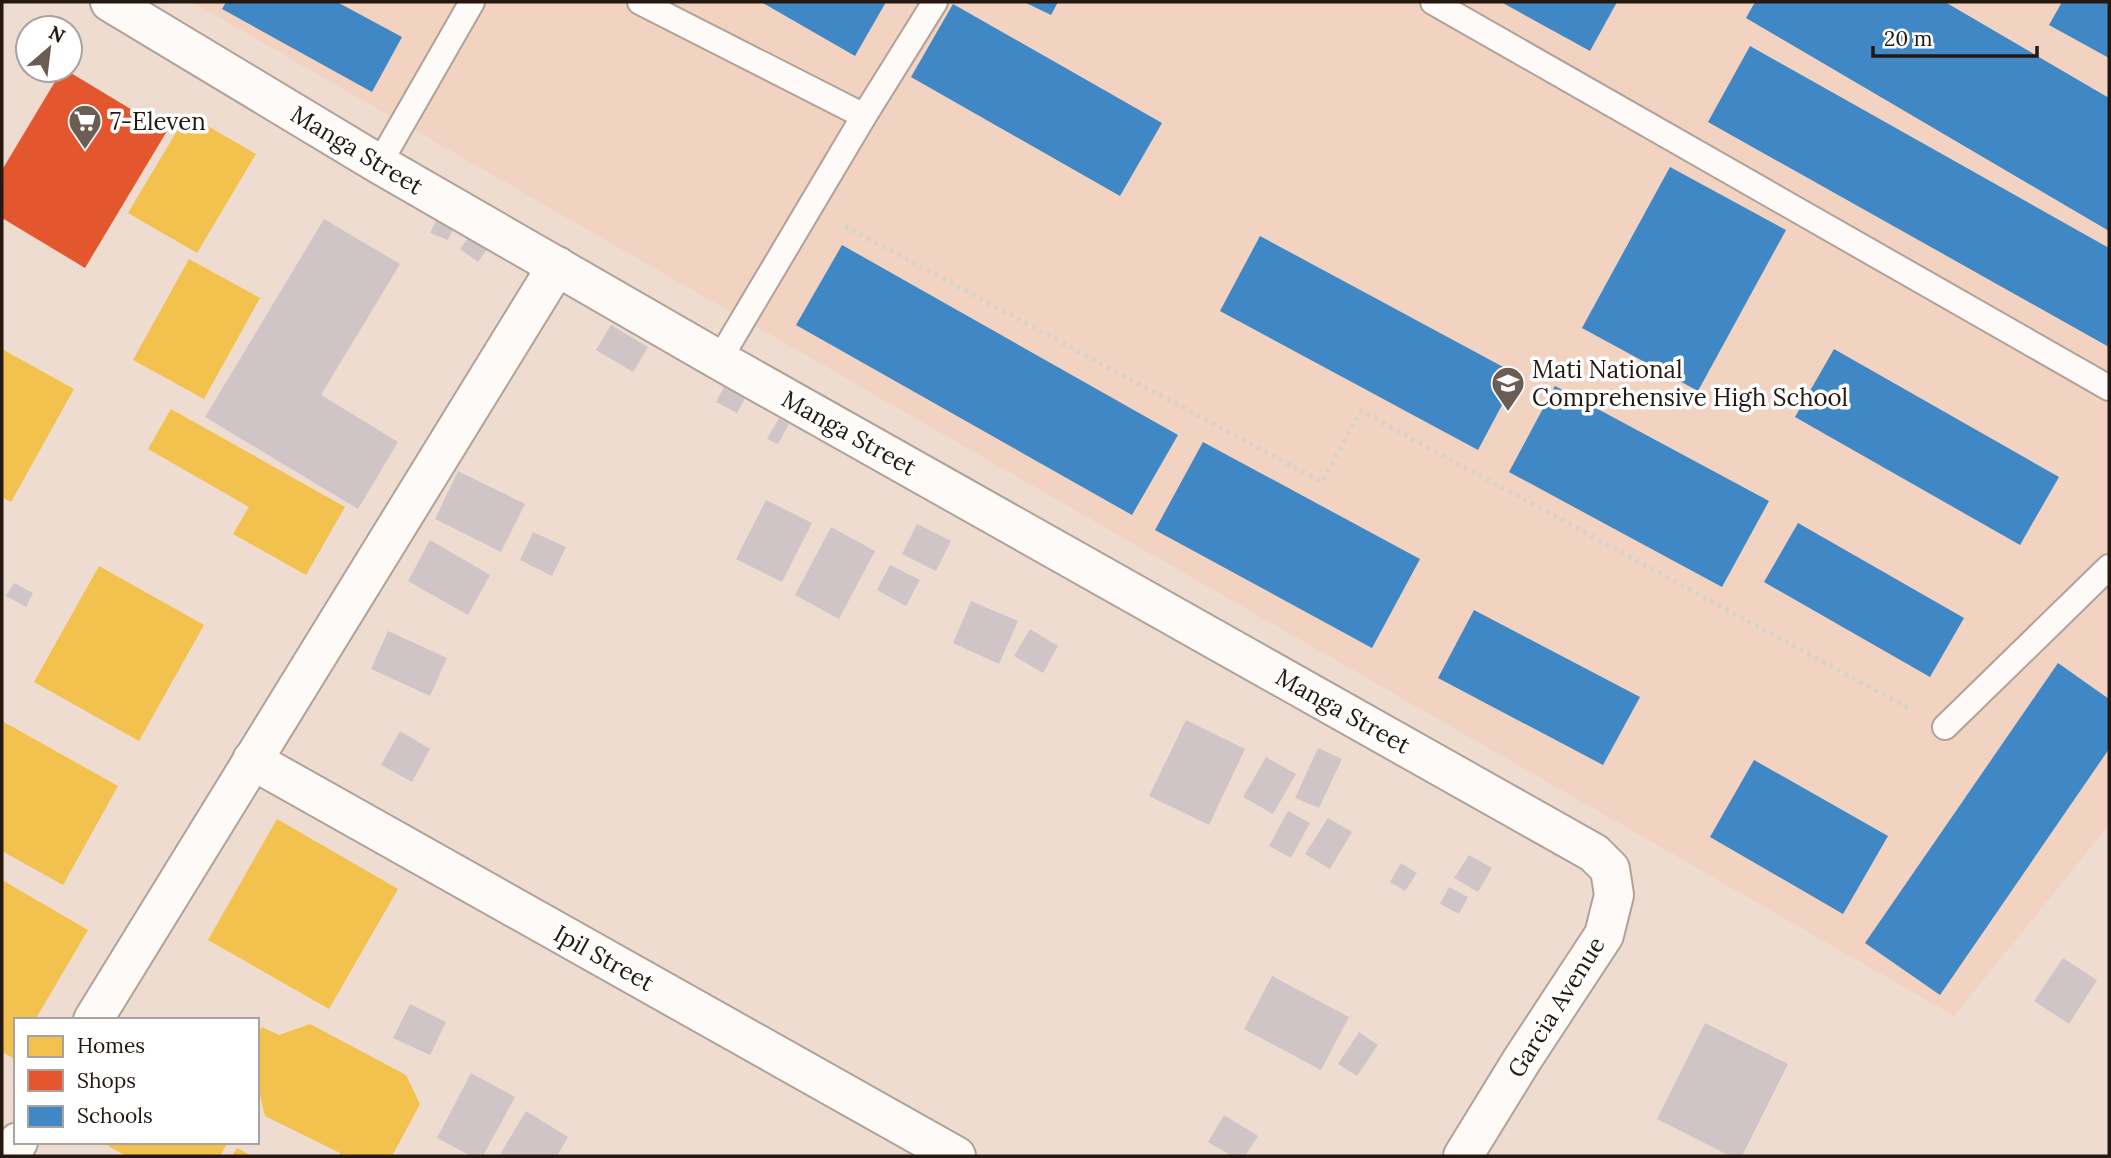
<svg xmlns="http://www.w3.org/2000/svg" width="2111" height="1158" viewBox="0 0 2111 1158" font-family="Lora,serif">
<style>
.built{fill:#f2d2c0}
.homes{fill:#f2c14e}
.shops{fill:#e4572e}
.schools{fill:#3f88c5}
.building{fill:#d0c5c6}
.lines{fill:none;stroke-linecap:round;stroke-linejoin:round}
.lane-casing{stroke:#b0a299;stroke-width:28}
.street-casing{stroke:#b0a299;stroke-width:42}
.path{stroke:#d7d1ce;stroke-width:4.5;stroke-dasharray:3.5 5;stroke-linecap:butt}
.lane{stroke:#fdfaf8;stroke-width:24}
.street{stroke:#fdfaf8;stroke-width:38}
.labels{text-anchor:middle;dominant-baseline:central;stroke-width:7;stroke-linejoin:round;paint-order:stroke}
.poi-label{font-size:24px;fill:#251811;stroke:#fff;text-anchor:start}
.street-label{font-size:24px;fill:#251811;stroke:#fff}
</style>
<rect width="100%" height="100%" fill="#efdcd1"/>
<polygon class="built" points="192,2 2109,2 2109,825 1954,1016"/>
<g class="homes">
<polygon points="187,114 256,154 197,253 128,213"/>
<polygon points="189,259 260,298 204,399 133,360"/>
<polygon points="2,349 74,389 11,502 2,497"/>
<polygon points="171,409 345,507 306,575 233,534 249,507 148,449"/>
<polygon points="99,566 204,625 139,741 34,682"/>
<polygon points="2,721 118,786 63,885 2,851"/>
<polygon points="277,819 398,889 329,1009 208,940"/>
<polygon points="2,880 88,930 35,1020 16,1020 16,1053 13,1058 2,1052"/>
<polygon points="310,1024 406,1075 420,1104 392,1156 339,1156 340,1153 265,1116 257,1083 257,1035 262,1027 279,1035"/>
<polygon points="110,1142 228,1142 220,1156 126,1156 108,1146"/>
<polygon points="237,1148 252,1156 232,1156"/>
</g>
<polygon class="shops" points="62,70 66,70 167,131 85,268 2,218 2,170"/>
<g class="schools">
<polygon points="226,2 337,2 402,37 372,92 222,9"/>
<polygon points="761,2 886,2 855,56"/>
<polygon points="1024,2 1058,2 1051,15"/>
<polygon points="1501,2 1617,2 1590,51"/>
<polygon points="1755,2 1945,2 2109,98 2109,231 1746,18"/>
<polygon points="2062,2 2109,2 2109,58 2049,25"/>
<polygon points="953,4 1162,123 1120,196 911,77"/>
<polygon points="1750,46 2109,248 2109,347 1708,122"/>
<polygon points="1670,167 1786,230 1698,391 1582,328"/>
<polygon points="1260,236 1518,375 1478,450 1220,311"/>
<polygon points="842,245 1178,435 1132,515 796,325"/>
<polygon points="1834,349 2059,477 2020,545 1795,417"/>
<polygon points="1555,386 1769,501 1722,587 1509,472"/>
<polygon points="1203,442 1420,559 1372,648 1155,530"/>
<polygon points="1798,523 1964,618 1930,677 1764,582"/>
<polygon points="1474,610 1640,697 1603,765 1438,678"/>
<polygon points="2058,663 2109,699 2109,749 1940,995 1865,943"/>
<polygon points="1754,760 1888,836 1843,914 1710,837"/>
</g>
<g class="building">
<polygon points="437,218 455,225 448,240 430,233"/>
<polygon points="324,219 400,264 321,395 398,442 358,509 205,417"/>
<polygon points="469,237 487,249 478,262 460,249"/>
<polygon points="611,325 648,347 633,372 596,350"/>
<polygon points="724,387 745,398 737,413 716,402"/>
<polygon points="779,418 789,424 778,444 767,439"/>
<polygon points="458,471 525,504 501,552 435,519"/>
<polygon points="766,500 812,523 782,582 736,559"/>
<polygon points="917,524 951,541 936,571 902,554"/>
<polygon points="831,527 875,551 839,619 795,595"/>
<polygon points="533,532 566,547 552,576 520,560"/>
<polygon points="430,540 490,575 468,615 408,581"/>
<polygon points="890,565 920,580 906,606 877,590"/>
<polygon points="14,583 33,593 26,607 6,596"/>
<polygon points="971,601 1018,621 999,664 953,643"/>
<polygon points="1030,629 1058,646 1043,673 1014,656"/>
<polygon points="388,631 447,658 430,696 371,669"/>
<polygon points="1186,720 1245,749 1209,825 1149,796"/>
<polygon points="400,731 430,749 412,782 381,765"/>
<polygon points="1318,748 1342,759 1319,808 1295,798"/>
<polygon points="1266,757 1296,774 1273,814 1243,797"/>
<polygon points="1288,811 1310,823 1291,858 1269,846"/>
<polygon points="1328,818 1352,832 1330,869 1305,854"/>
<polygon points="1469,855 1492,868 1478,892 1454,878"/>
<polygon points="1401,863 1417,873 1405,891 1390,882"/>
<polygon points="1449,887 1468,897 1459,914 1440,904"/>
<polygon points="2063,958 2097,980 2069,1024 2034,1001"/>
<polygon points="1272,976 1349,1017 1321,1070 1244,1029"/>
<polygon points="410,1004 446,1022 430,1055 393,1038"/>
<polygon points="1705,1023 1788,1064 1742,1156 1730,1156 1657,1119"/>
<polygon points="1359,1032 1378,1045 1357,1076 1338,1064"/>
<polygon points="471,1073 515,1097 483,1156 471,1156 437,1138"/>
<polygon points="526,1111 568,1137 557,1156 499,1156"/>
<polygon points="1224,1115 1258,1136 1245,1156 1232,1156 1208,1142"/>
</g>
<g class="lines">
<defs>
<g id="lane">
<polyline points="640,2 864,116"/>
<polyline points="1433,2 2109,388"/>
<polyline points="379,164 472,2"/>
<polyline points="719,360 864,116 935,2"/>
<polyline points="1945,727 2109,567"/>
</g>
<g id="street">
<polyline points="110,2 379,164 719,360 1594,853 1610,869 1614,895 1604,935 1522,1060 1463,1156"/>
<polyline points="252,760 956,1156"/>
<polyline points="93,1020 557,266"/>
<polyline points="9,1156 18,1142"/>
</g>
</defs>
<use href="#lane" class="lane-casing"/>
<use href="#street" class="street-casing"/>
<polyline class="path" points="845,226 1322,482 1361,411 1910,709"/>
<use href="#lane" class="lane"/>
<use href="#street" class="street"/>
</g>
<defs>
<symbol id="supermarket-pin" viewBox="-11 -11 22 30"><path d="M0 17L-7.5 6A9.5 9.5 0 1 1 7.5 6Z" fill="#6c5d54" stroke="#fff"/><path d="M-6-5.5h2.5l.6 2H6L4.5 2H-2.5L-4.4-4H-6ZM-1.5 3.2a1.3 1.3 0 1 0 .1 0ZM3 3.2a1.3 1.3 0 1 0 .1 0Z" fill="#fff"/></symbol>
<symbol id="school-pin" viewBox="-11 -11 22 30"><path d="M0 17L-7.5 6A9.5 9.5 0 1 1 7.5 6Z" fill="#6c5d54" stroke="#fff"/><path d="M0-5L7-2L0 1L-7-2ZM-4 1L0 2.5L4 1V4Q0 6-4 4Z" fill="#fff"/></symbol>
</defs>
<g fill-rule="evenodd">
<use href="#supermarket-pin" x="66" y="102" width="38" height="52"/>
<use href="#school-pin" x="1489" y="364" width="38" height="52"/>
</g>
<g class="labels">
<g class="poi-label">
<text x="110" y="121">7-Eleven</text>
<text x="1532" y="369">Mati National<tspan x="1532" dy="28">Comprehensive High School</tspan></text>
</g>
<g class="street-label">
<text transform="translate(357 150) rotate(31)">Manga Street</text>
<text transform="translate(849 433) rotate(29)">Manga Street</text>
<text transform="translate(1343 711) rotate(29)">Manga Street</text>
<text transform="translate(604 958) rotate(29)">Ipil Street</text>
<text transform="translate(1556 1007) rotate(-58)">Garcia Avenue</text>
</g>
</g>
<rect width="2111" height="1158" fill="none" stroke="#251811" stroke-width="7"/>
<rect x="14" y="1018" width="245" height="126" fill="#ffffff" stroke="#a8a3a0" stroke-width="2"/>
<rect x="28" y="1036" width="35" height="21" fill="#f2c14e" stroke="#a8a3a0" stroke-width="2"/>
<text x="77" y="1053" font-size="21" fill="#251811">Homes</text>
<rect x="28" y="1070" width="35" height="21" fill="#e4572e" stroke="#a8a3a0" stroke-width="2"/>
<text x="77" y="1088" font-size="21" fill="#251811">Shops</text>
<rect x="28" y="1106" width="35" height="21" fill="#3f88c5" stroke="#a8a3a0" stroke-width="2"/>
<text x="77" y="1123" font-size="21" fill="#251811">Schools</text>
<g transform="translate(49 49) rotate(28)"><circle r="33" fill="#ffffff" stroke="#a8a3a0" stroke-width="2"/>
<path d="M0-5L12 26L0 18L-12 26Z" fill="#6c5d54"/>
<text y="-10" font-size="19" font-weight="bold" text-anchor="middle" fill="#251811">N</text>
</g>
<path d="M1873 46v10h164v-10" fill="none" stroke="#251811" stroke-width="3.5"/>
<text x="1884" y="46" font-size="21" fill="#251811" stroke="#ffffff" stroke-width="5" paint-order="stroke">20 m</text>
</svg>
